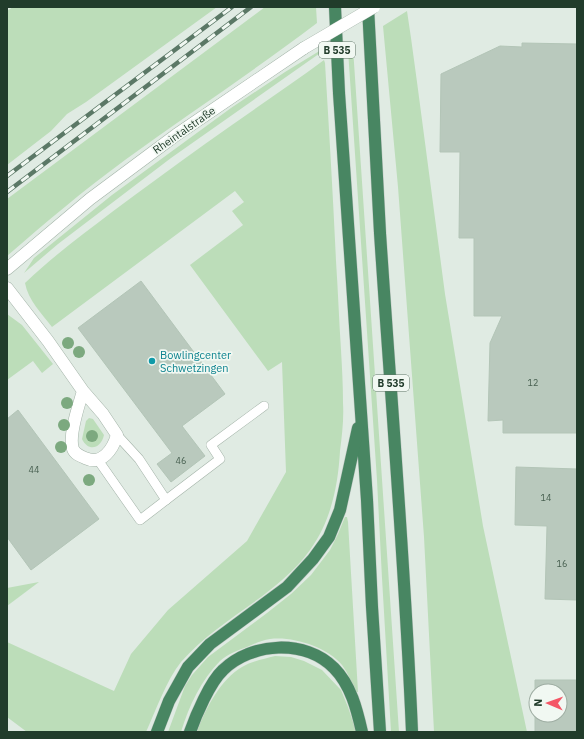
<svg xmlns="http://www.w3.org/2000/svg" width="584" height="739" viewBox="0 0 584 739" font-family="'IBM Plex Sans',sans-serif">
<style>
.grass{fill:#bcddb9}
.building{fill:#b9c9bd;stroke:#b3c5b7;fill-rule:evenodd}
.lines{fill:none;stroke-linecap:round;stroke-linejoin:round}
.service-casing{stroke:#a3b3a8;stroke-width:10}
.minor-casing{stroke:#a3b3a8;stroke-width:13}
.trunk-casing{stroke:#c1c8c4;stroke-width:13}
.service{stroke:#fff;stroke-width:9}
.minor{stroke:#fff;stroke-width:12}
.trunk{stroke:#488662;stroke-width:12}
.rail-casing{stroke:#5b7866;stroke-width:4.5}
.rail{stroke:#f1f8f2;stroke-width:3;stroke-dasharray:9;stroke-linecap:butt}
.minor-bridge-casing{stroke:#a3b3a8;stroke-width:13;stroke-linecap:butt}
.minor-bridge{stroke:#fff;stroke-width:12}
.tree{fill:#7ca97f}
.culture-dot{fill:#0f9aa8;stroke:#f1f8f2;stroke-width:1.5}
.labels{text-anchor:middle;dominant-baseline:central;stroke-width:3.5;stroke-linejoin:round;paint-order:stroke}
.number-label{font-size:9px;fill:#475f50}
.shield{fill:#f1f8f2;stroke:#5f7467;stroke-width:1}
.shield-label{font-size:10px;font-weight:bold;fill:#213c2b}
.street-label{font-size:11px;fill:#213c2b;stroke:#f1f8f2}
.culture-label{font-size:11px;fill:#0d838f;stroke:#f1f8f2;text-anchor:start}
</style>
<rect width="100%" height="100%" fill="#e0ebe3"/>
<g class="grass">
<polygon points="13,7 217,7 86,102 67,114 51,131 7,165 7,11"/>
<path d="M 265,7 L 316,7 L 317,23 C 254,71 188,114 125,160 C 84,190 45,223 7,256 L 7,199 Z"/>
<polygon points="407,11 411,38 417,82 445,294 483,526 527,732 434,732 424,537 398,187 383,26"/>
<polygon points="353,48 399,732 391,732 382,578 377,480 348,50"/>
<polygon points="321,50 323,51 171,158 58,244 24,273 34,258 112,195 231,108 285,72"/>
<path d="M 324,60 L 325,63 C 329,129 333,195 336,261 C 338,291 339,320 341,350 C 342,368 343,385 343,403 C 344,419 342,435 340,451 C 338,486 331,521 310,550 C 276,597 219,618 181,662 C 166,681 156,710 146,732 L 27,732 L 7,717 L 7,642 L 114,691 L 131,654 L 168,610 L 247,541 L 286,472 L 282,362 L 268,371 L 190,265 L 243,225 L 232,211 L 244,202 L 235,191 L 52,327 C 42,314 28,300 25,283 C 52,257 82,235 112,212 C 143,189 174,166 205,144 C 245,115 285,89 324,60 Z"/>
<polygon points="7,314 22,325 53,364 42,373 33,361 7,380"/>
<path d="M 89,418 L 93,419 L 104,435 C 101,449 88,452 82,439 L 86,421 Z"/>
<path d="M 345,517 L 347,517 L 348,522 L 358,692 L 356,692 C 352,683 348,673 342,665 C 327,647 293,636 270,639 C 262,640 254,644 247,647 C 238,650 228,654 220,661 C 201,680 189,706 181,732 L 168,732 L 185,686 L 192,675 L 208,657 L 267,613 L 291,594 L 311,575 L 330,550 L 338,534 Z"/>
<polygon points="39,582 7,606 7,588"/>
<path d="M 275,656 L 291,657 L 304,661 L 322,670 L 341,690 L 348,707 L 354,725 L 356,732 L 197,732 C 205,709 221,679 242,667 C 252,661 264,659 275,656 Z"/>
</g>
<g class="building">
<polygon points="522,43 577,44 577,433 503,433 503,420 488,421 490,343 502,316 474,316 474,238 459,238 460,152 440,152 441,74 500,46 522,47"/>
<polygon points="141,281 225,394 182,426 205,456 171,482 157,464 172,453 78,328"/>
<polygon points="18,410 99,519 31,570 7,537 7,419"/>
<polygon points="516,467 577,469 577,600 545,599 547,526 515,525"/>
<path d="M 535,680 L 576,680 L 576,732 L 535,732 ZM 536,691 L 560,691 L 560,715 L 536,715 Z"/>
</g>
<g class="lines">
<defs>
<g id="service">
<polyline points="117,435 139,459 166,500 220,459 211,445 264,406"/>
<polyline points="98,460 140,520 166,500"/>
</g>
<g id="minor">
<polyline points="7,269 90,199 176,135 304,48"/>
<path d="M 7,288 L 48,341 L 83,391 L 103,414 L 117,435 C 113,449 102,466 85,458 C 80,456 75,454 73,449 C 68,435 79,405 83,391"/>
</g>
<g id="trunk">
<polyline points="335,7 339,93 367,500 372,607 380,732"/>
<path d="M 368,7 C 372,82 376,158 380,233 C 391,399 405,565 412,732"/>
<polyline points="157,732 169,701 188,667 210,644 287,587 313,559 329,537 340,510 358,428"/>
<path d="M 190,732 C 196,715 210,682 223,670 C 252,642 305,639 334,668 C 351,685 357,710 362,732"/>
</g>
</defs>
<use href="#service" class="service-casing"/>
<use href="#minor" class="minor-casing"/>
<use href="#trunk" class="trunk-casing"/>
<use href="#service" class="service"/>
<use href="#minor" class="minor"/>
<use href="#trunk" class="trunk"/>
<defs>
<g id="rail">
<polyline points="7,176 232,7"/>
<polyline points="7,192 251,7"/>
</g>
</defs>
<use href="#rail" class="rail-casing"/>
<use href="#rail" class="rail"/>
<defs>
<polyline id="minor-bridge" points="304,48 374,7"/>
</defs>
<use href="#minor-bridge" class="minor-bridge-casing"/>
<use href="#minor-bridge" class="minor-bridge"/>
</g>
<g class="tree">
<circle cx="68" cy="343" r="6"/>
<circle cx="79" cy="352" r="6"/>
<circle cx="67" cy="403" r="6"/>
<circle cx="64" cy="425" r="6"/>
<circle cx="92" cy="436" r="6"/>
<circle cx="61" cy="447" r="6"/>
<circle cx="89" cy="480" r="6"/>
</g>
<circle class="culture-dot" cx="152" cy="361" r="4"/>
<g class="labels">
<g class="number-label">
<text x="533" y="382">12</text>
<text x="181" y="460">46</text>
<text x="34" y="469">44</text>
<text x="546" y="497">14</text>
<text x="562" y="563">16</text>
</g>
<g class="shield">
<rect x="319" y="42" width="36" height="16" rx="3"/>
<rect x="373" y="375" width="36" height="16" rx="3"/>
</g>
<g class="shield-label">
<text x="337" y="50">B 535</text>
<text x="391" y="383">B 535</text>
</g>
<g class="street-label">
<text transform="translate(184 130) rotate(-35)">Rheintalstraße</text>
</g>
<g class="culture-label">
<text x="160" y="355">Bowlingcenter<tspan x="160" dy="13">Schwetzingen</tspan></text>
</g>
</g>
<rect width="584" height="739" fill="none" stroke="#213c2b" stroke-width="16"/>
<g transform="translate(548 703) rotate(272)"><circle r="19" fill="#f1f8f2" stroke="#9eada2"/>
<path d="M0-3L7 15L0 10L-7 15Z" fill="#f45666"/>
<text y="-6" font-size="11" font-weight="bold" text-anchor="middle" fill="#213c2b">N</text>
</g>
</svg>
